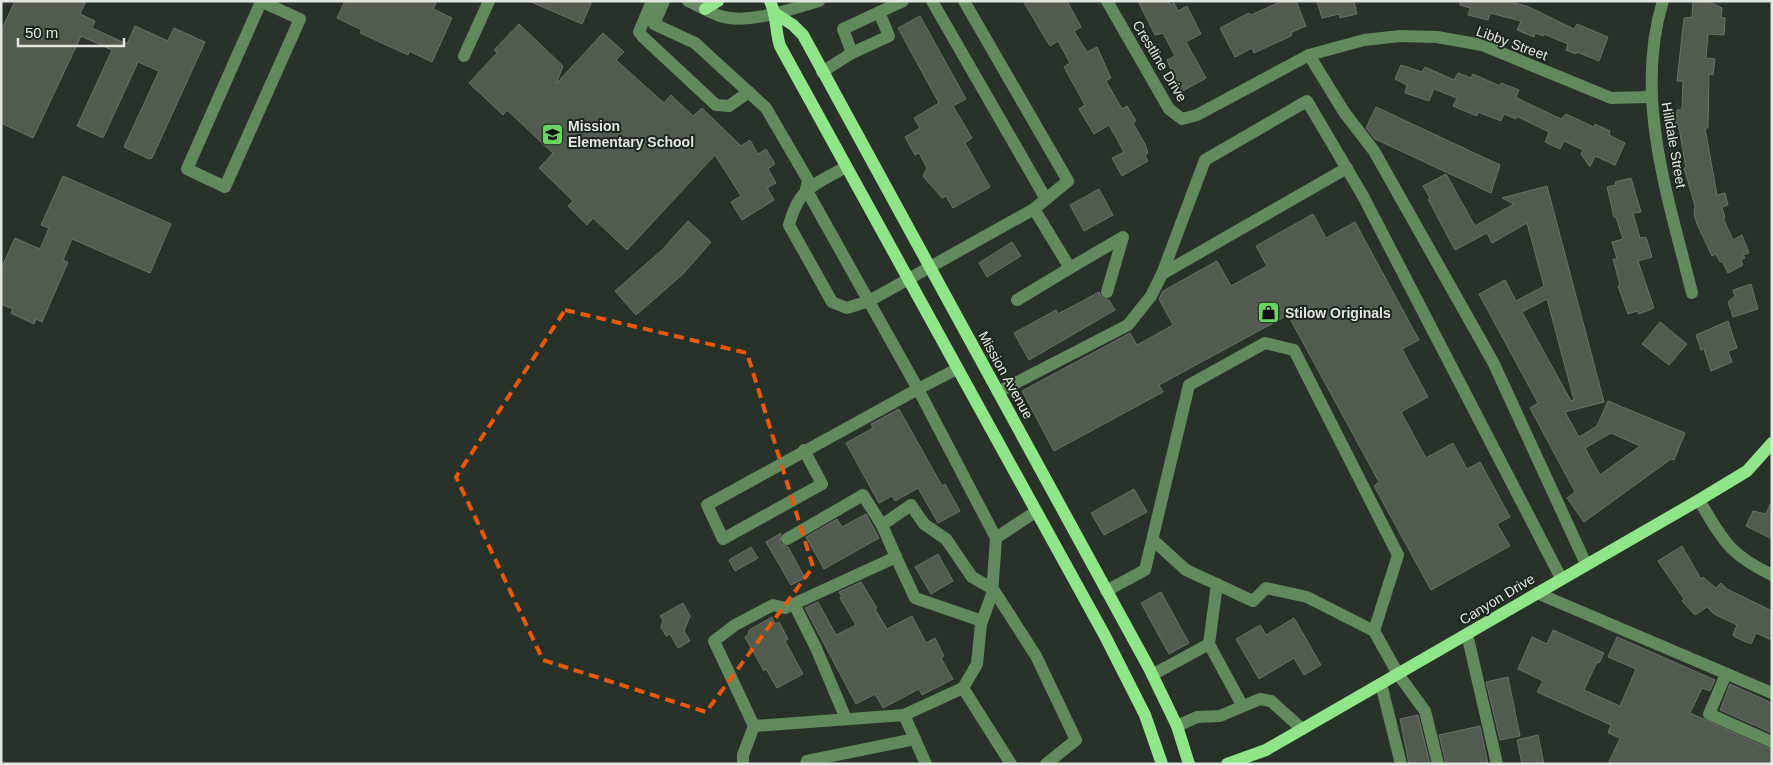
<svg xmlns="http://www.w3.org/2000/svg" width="1773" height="765" viewBox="0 0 1773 765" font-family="Arial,sans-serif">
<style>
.building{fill:#525b50;stroke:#697368;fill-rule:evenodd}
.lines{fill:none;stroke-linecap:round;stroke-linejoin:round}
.minor{stroke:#628a5e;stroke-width:12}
.major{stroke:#91e589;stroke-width:12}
.marked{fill:none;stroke:#e8590c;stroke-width:4;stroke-dasharray:10 6;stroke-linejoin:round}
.labels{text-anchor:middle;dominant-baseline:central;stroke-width:4;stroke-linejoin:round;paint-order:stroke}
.street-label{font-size:14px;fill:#e1e6e0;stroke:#1f281e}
.poi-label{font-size:14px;font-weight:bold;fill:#e1e6e0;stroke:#1f281e;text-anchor:start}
</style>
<rect width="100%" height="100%" fill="#293228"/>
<g class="building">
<polygon points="15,1 86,1 80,14 95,21 92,28 127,44 135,26 168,41 174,28 205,42 152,158 149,159 124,147 159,71 138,62 103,138 77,126 112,50 81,36 33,138 1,123 1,31"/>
<polygon points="345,1 437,1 433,9 452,18 432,62 409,51 408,55 360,33 362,30 337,18"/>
<polygon points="529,1 592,1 582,24"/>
<polygon points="1023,1 1067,1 1081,27 1074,31 1087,52 1097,47 1111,78 1106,81 1122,109 1127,106 1136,121 1133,123 1145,144 1148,153 1145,155 1148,161 1122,176 1112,158 1124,152 1109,125 1094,134 1079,109 1085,105 1064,67 1070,63 1058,41 1050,46"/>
<polygon points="1138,1 1168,1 1171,5 1174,3 1178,11 1187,6 1201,34 1186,42 1206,78 1181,92 1167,60 1175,56 1163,33 1155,35"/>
<polygon points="1282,1 1296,1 1306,26 1292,32 1291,36 1254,53 1252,48 1235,57 1220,28 1249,13 1251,15"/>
<polygon points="1317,1 1354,1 1357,14 1340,18 1339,14 1322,18"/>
<polygon points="1460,1 1508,1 1529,7 1574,29 1577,24 1608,37 1599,61 1577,52 1576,54 1566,50 1568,44 1544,34 1543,36 1535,33 1534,37 1517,30 1521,21 1490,13 1488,20 1468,15 1470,8 1460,5"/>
<polygon points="1703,1 1710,2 1722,8 1721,17 1725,18 1724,35 1708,34 1706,58 1715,59 1713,75 1709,74 1708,128 1705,128 1717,195 1725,193 1728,205 1722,207 1725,218 1723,218 1733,240 1742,235 1749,253 1743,255 1745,258 1741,260 1743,265 1728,273 1722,261 1720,262 1716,254 1712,256 1697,224 1694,214 1695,206 1684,168 1686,168 1679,128 1676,128 1677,110 1681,110 1682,108 1683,81 1677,81 1684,18 1692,17 1693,2"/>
<polygon points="920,16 966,99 953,106 972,138 965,143 990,187 953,208 946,196 942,198 923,176 927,168 919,153 915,155 905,137 920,128 914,118 939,103 898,28"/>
<polygon points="519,24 563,66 556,84 603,33 624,52 616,60 664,103 671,95 693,116 702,108 741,146 750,140 758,154 766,149 775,164 768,169 776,183 767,188 774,200 742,220 731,202 741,196 715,155 627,250 593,218 587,225 568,206 573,201 539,168 553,153 507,110 503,115 469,83 497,53 494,50"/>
<polygon points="1401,65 1422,72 1425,67 1454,80 1458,73 1471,78 1473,74 1500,86 1501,83 1519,90 1516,97 1523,101 1561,119 1566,114 1594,127 1595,124 1610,131 1609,135 1625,143 1615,165 1595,156 1590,167 1581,154 1583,150 1564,141 1560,149 1545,142 1549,132 1516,116 1516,119 1504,114 1501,121 1478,112 1477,116 1467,112 1453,106 1457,98 1434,89 1429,101 1405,93 1407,85 1395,79"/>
<polygon points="1376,107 1500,165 1491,193 1375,139 1366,128"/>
<path d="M 1446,174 L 1475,226 L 1514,204 L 1502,198 L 1547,186 L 1604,402 L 1565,412 L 1579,437 L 1597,426 L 1608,401 L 1685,433 L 1674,460 L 1671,459 L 1584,522 L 1567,498 L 1575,492 L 1530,408 L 1538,403 L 1479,294 L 1505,280 L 1516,301 L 1544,286 L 1527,223 L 1492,243 L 1487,233 L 1455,250 L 1428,199 L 1430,198 L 1423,186 ZM 1547,299 L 1574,400 L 1571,401 L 1522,312 ZM 1611,433 L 1640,446 L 1600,475 L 1585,448 Z"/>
<polygon points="63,176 171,224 150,273 72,239 63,260 68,262 42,322 36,319 34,324 11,313 13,309 1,304 1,269 15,238 40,249 49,228 41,225"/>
<polygon points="1631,178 1641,212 1633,213 1640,238 1646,237 1652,257 1638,261 1654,308 1639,314 1637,311 1628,314 1618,286 1620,285 1613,259 1617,259 1612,242 1623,239 1616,217 1614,217 1607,187 1616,185 1615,182"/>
<polygon points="1099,189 1113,215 1084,231 1070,205"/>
<polygon points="1313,214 1326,238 1355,222 1419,340 1402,349 1428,397 1401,412 1426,458 1453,443 1467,469 1480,462 1510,517 1497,524 1510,546 1431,590 1374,486 1379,482 1288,315 1159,385 1163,392 1054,451 1022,391 1130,333 1137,345 1173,325 1159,299 1163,291 1217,261 1231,286 1267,266 1256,246"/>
<polygon points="688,221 711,242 683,274 636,315 615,291 662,250"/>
<polygon points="1012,242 1021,256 987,277 979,263"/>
<polygon points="1751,284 1758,309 1733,317 1728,302 1735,296 1733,290"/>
<polygon points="1099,292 1102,298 1109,300 1115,310 1029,360 1014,333 1056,310 1058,314"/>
<polygon points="1728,321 1737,348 1728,351 1732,362 1711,371 1704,349 1701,350 1696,335"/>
<polygon points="1660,322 1687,344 1669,365 1642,344"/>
<polygon points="899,409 942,486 945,484 960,511 938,523 918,488 895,501 892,496 879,503 846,443 873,428 871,424"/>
<polygon points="1134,489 1147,512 1104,535 1091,513"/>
<polygon points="1770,504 1772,504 1772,539 1746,526 1753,511 1766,514"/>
<polygon points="866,514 879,538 824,569 806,537 837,519 842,527"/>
<polygon points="781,533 780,543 788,547 805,578 791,585 766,542"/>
<polygon points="1682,546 1701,579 1703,577 1716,588 1721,583 1727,589 1772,611 1772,640 1756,633 1751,644 1735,637 1733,635 1737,625 1714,614 1707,607 1695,615 1682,601 1684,599 1658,561"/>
<polygon points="751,547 758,558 735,571 729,560"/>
<polygon points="938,554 953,581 931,594 915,567"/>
<polygon points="861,582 877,608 875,609 887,629 912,616 926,643 935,638 944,656 941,658 953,679 922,695 919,689 883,708 875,694 856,704 805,608 818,602 836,635 856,625 840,598 842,597 839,592"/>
<polygon points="1161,592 1189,643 1169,654 1141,603"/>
<polygon points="683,603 690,616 684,631 690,641 678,648 670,634 666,636 661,627 663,620 660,616"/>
<polygon points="772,617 775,624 779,622 788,639 785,641 803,674 777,688 766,669 764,671 745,637 748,635 749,630"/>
<polygon points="1294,618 1321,665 1304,675 1294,658 1259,679 1236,639 1260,625 1266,635"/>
<polygon points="1553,630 1604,653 1599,663 1597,662 1584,690 1620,706 1636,669 1608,657 1617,637 1715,680 1710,691 1702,688 1690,713 1772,750 1772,764 1608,764 1620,738 1608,733 1611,725 1537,692 1543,681 1518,669 1532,637 1547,644"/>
<polygon points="1508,677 1520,736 1500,740 1486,682"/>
<polygon points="1730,684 1772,703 1772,733 1720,710"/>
<polygon points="1418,715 1430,764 1409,764 1400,719"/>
<polygon points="1480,726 1488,764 1446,764 1439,735"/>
<polygon points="1538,735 1544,764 1522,764 1517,740"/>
</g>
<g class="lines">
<g class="minor">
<polyline points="260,1 300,19 225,187 187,169 261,2"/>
<polyline points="652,1 639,32 643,37 716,105 729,106 749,92"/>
<polyline points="664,1 654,24 695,43 766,108 808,180 806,189 918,389 707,505 723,539 822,484 804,450"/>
<path d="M 688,1 C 699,6 709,12 720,16 C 749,25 791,9 819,1"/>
<polyline points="932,1 1046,199"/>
<polyline points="964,1 1068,181 1034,209"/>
<polyline points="1107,1 1169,109 1182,119 1197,115 1309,55 1364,40 1400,36 1437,37 1482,45 1611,98 1650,97"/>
<path d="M 1663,1 C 1633,97 1669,200 1692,293"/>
<polyline points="852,53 843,29 903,1"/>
<polyline points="1309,55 1344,112 1374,151 1493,362 1586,564"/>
<polyline points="464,56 489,1"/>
<polyline points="822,72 852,53 889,36 879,12"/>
<path d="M 846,167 C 814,185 799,187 789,225 L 832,302 L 847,308 L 869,301 L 1034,209 L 1070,268 L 1017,300"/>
<polyline points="1347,168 1162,274 1205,160 1307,101 1363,196 1561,578"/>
<polyline points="1070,268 1123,237 1107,292"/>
<polyline points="957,369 918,389 996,538 1035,512"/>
<polyline points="998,392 1128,325 1151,296 1162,274"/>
<path d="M 1699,500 C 1723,540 1728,554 1772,575"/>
<polyline points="787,539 863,495 882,525"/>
<polyline points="1153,540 1186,570 1253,601 1266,588 1307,597 1374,631"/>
<polyline points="896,557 915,598 982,621"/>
<polyline points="1106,591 1145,570 1189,385 1265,343 1294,350 1398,555 1374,631 1398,674 1425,711 1438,764"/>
<polyline points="1537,593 1772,693"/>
<polyline points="794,604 816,648 846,719"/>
<polyline points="1467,634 1497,764"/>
<polyline points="1209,644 1217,584"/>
<polyline points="1726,674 1709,714 1772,742"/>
<polyline points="1152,675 1209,644 1242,705"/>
<polyline points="1381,684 1401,764"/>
<polyline points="963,688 1011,764"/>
<polyline points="904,715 926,764"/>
<polyline points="754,726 714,641 735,625 773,605 785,608 896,557 882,525 911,505 924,524 946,539 972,577 993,589 1036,656 1076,740 1046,764"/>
<polyline points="1177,726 1197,717 1220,716 1260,699 1271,701 1302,729"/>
<polyline points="743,764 743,755 754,726 904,715 963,688 977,664 981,624 992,594 996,538"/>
<polyline points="806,764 807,761 915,739"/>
</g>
<g class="major">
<path d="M 770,1 C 777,16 775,30 780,46 L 1105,636 L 1145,715 L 1162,764"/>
<polyline points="705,9 718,1"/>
<polyline points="776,14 793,25 803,35 1149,668 1177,726 1189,764"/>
<polyline points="1227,764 1266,750 1699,500 1747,471 1772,443"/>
</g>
</g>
<path class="marked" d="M 565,310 L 747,353 L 813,567 L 706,712 L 543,660 L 456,477 Z"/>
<defs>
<symbol id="school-square" viewBox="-11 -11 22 22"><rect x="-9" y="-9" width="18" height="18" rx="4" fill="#6ad363" stroke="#1f281e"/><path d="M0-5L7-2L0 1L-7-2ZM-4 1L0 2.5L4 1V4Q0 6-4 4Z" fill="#111"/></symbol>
<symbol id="shop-square" viewBox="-11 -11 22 22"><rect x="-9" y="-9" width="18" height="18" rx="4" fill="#6ad363" stroke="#1f281e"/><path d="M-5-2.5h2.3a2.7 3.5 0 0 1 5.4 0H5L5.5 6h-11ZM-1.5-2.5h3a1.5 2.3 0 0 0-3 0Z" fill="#111"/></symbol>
</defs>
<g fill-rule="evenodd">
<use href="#school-square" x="540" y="122" width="25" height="25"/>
<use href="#shop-square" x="1256" y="300" width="25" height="25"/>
</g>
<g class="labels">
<g class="street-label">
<text transform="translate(1512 43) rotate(20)">Libby Street</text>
<text transform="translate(1160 61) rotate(59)">Crestline Drive</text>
<text transform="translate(1674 145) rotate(80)">Hilldale Street</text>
<text transform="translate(1006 375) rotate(61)">Mission Avenue</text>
<text transform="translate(1497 599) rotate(-31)">Canyon Drive</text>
</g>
<g class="poi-label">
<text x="568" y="126">Mission<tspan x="568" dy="16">Elementary School</tspan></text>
<text x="1285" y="313">Stilow Originals</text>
</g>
</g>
<rect width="1773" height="765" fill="none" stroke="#e1e6e0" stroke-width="5"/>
<path d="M18 38v8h106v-8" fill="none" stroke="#e1e6e0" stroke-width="2.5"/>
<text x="25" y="38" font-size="15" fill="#e1e6e0" stroke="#1f281e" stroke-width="4" paint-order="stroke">50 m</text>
</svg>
